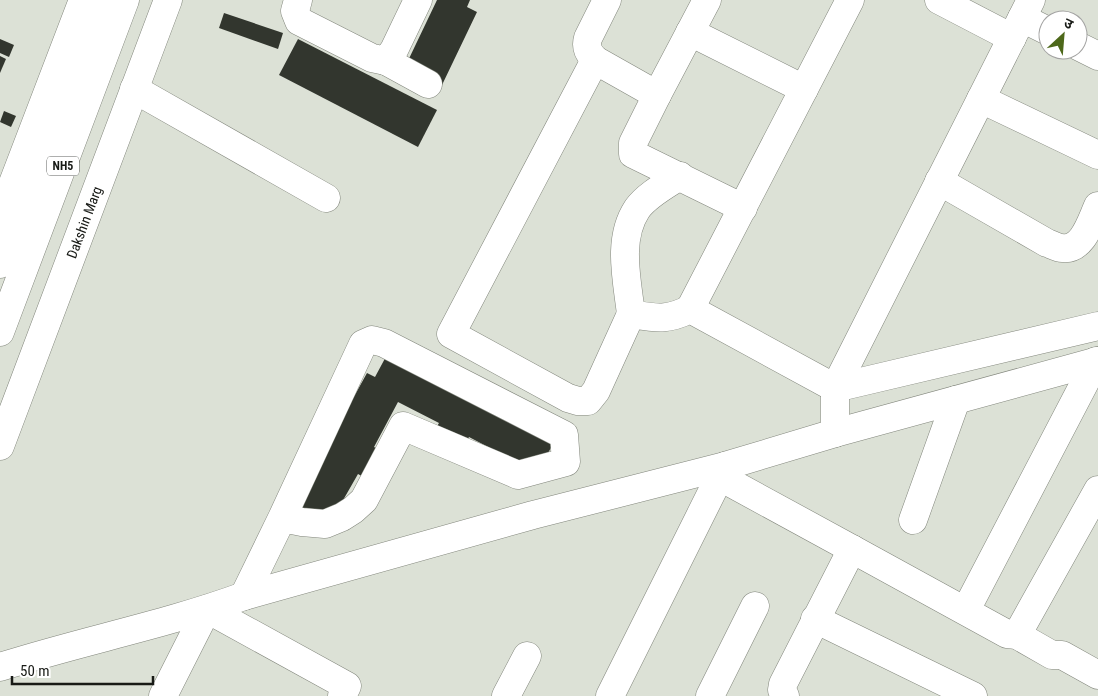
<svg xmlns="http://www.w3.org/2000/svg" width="1098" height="696" viewBox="0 0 1098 696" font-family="'Roboto Condensed','Noto Sans Devanagari',sans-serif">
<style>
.building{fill:#32362e}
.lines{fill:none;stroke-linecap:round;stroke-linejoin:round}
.minor-casing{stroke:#82867c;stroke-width:29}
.highway-casing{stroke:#82867c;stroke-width:29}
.minor{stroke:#fff;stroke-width:28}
.highway{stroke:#fff;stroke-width:28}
.labels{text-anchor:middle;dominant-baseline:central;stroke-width:5;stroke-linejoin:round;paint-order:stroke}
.shield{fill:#fff;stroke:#5d5f5c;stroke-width:1}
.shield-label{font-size:12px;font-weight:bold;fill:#181a16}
.street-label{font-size:14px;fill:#181a16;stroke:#fff}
</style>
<rect width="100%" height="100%" fill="#dce1d6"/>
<g class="building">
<polygon points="437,0 470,0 467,7 477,12 442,85 405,67"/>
<polygon points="224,13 283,33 278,49 219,28"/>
<polygon points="0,39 14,45 9,57 0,53"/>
<polygon points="298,39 437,110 418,147 279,75"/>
<polygon points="0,56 6,59 0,73"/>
<polygon points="4,111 16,116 11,127 0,122"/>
<polygon points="389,351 556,438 545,459 537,455 530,469 469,437 464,446 435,430 439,423 398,402 374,447 383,452 369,480 358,474 334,516 291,511 367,373 375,377"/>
</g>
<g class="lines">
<defs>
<g id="minor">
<polyline points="298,0 295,11 299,21 372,58 386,61 394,50 418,0"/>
<path d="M 707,0 L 657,95 L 595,60 L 451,334 L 568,398 L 578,401 L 588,401 L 596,391 L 631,314 C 655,318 667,321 690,309 L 835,388 L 1098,326"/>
<polyline points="939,0 1012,38"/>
<polyline points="1022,18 1048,31"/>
<polyline points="690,32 804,89"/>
<polyline points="1078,46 1098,56"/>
<path d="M 595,60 C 589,53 585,48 588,38 L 607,0"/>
<polyline points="386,61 428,84"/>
<polyline points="134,89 326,198"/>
<polyline points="657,95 633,143 633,154 743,208"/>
<polyline points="981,99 1098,155"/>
<path d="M 939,181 L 1047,243 C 1051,244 1057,248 1062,248 C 1083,251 1091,221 1098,206"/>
<polyline points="0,217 83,0"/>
<polyline points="690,309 850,0"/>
<path d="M 631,314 C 627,280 617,239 637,209 C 647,195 666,185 680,176"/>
<polyline points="835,433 835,388 1031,0"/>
<path id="s1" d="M 0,446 L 168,0"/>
<polyline points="720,477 852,549"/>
<polyline points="913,520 956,400"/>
<polyline points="244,596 282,518 363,344 372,340 384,343 564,435 566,462 518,475 403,426 364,500 353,510 342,517 325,524 302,522 282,518"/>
<polyline points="966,610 1096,361"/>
<polyline points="815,619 973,696"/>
<polyline points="1017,635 1098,490"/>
<path d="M 0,667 C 81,641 165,625 244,596 L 533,515 L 725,466 L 835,433 L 1098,361"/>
<polyline points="163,696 207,609 347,686 342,696"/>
<polyline points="506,696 527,656"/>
<polyline points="610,696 725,466"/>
<polyline points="710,696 755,606"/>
<polyline points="785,696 782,690 783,684 852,549 1007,634 1017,635 1052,655 1062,655 1098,675"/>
</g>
<g id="highway">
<polyline points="0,264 99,0"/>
<polyline points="0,332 125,0"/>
</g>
</defs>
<use href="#minor" class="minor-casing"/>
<use href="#highway" class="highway-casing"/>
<use href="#minor" class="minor"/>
<use href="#highway" class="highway"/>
</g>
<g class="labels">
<rect class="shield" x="47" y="156.5" width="32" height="19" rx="4"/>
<g class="shield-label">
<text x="63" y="166">NH5</text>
</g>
<g class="street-label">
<text stroke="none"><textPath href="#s1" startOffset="239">Dakshin Marg</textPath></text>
</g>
</g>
<g transform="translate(1063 35) rotate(26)"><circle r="24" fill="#ffffff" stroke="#a3a3a2"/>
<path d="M0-4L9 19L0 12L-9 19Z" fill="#4d681a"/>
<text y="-8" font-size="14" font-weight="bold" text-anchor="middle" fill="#181a16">उ</text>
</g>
<path d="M12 676v8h141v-8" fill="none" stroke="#181a16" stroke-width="2.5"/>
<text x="20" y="676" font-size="15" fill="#181a16" stroke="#ffffff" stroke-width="4" paint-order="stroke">50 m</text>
</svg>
